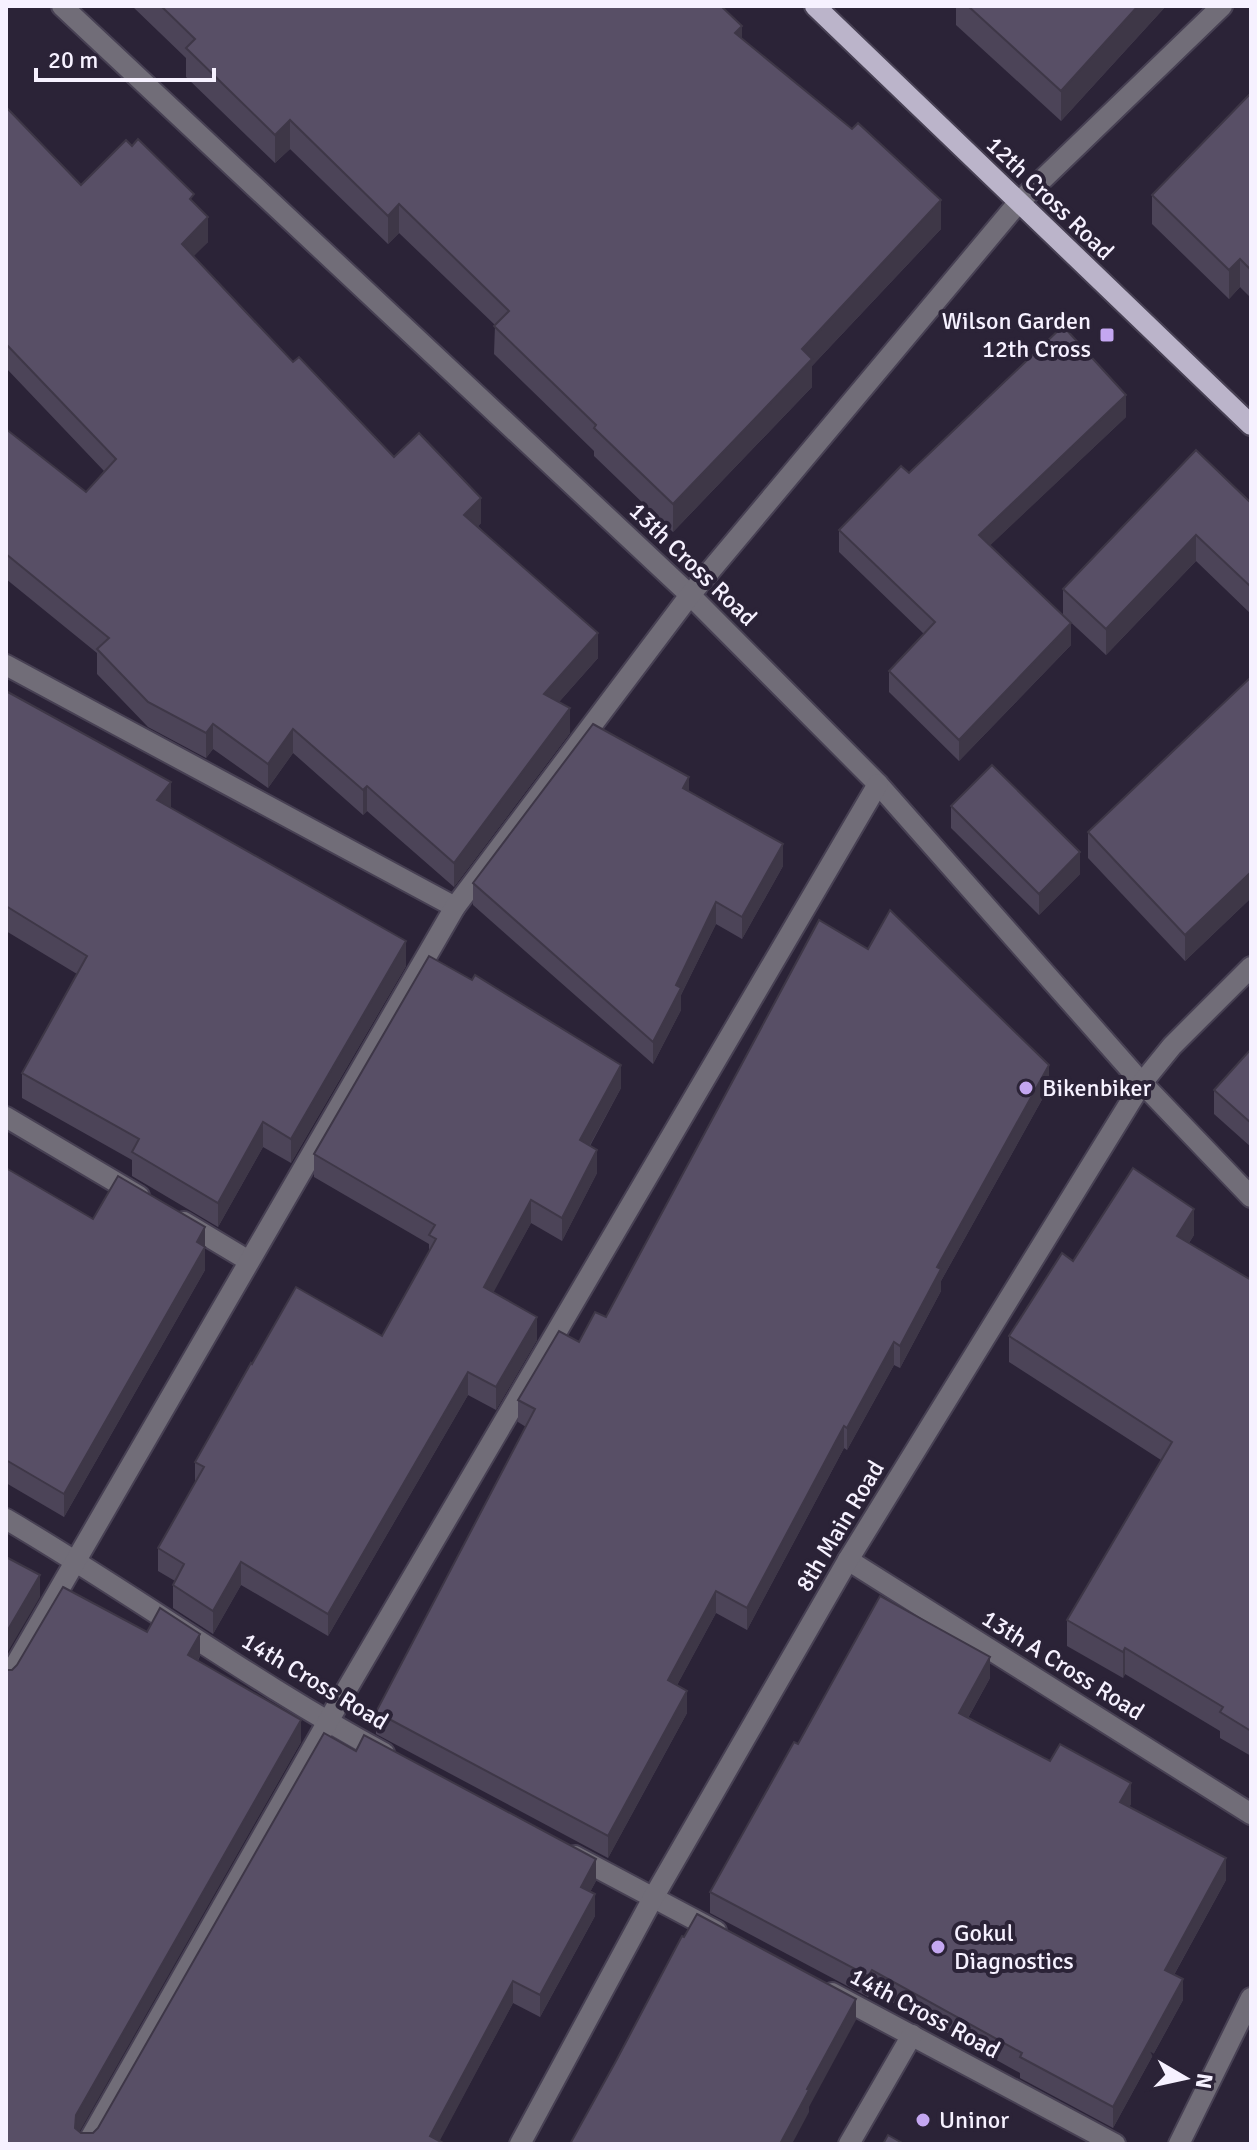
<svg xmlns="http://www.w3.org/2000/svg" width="1257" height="2150" viewBox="0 0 1257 2150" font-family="Signika,sans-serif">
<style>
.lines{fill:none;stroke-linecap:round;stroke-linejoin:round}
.minor-casing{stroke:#474053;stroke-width:24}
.major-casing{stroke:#474053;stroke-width:24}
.minor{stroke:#716d78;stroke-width:20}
.major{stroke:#bbb4ca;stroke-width:20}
.wall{fill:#4c4458}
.shaded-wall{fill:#3e3747}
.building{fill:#584f66;stroke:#3e3747;stroke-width:2}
.poi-dot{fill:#c4a7f1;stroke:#2b2337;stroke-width:3}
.labels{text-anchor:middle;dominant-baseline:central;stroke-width:8;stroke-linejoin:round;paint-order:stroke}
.street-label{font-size:24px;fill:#f6f1ff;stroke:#2b2337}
.poi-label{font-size:24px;fill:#f6f1ff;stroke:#2b2337;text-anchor:start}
</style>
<rect width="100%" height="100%" fill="#2b2337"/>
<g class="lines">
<defs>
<g id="minor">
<polyline points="62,6 690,595 878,784 1142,1083 1251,1197"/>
<polyline points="6,665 455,907"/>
<polyline points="6,1117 139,1196"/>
<polyline points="184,1222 249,1261"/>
<path d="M 6,1519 C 134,1594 254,1683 384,1753"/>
<polyline points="848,1560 1251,1814"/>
<polyline points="6,1681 455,907 690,595 1018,203 1222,6"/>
<polyline points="575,1856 716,1931"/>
<polyline points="832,1993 1115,2144"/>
<polyline points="87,2144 327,1723 878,784"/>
<polyline points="520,2144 653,1898 848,1560 1142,1083 1172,1046 1251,967"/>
<polyline points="849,2144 912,2035"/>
<polyline points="1179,2144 1251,1998"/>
</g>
<polyline id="major" points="815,6 1251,425"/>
</defs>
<use href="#minor" class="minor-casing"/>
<use href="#major" class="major-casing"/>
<use href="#minor" class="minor"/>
<use href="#major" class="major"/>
</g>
<g class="wall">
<polygon points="132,6 721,6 742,39 941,229 812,366 812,387 673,532 594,456 594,451 494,354 495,325 399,233 388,244 290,149 275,163 186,77 186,58"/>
<polygon points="956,6 1166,6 1061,121 956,25"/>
<polygon points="1251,93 1251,298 1240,287 1229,299 1152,224 1152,195"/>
<polygon points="6,107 81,185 194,204 208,242 193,256 293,362 394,457 481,523 478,526 598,658 559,702 570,733 454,887 367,811 363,815 293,753 268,788 213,749 206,758 148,727 97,674 97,653 6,579 6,429 86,492 104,471 6,368"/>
<polygon points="1126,417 990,545 1071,645 959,761 889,692 889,671 924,634 839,552 839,530 909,473"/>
<polygon points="1251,503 1251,614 1196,561 1106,655 1063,615 1063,589"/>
<polygon points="1251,677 1251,898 1185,961 1088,858 1088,832"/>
<polygon points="6,691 171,806 170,808 406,966 291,1163 263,1147 218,1227 132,1176 132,1160 22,1098 22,1073 77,974 6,931"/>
<polygon points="689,791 783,866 742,939 716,924 681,995 681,1010 653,1064 473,905 473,883"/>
<polygon points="951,806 1080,874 1039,915 951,828"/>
<polygon points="1251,1049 1251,1147 1214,1114 1214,1090"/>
<polygon points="1049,1087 941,1281 941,1291 900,1368 894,1365 847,1450 844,1448 747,1630 716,1613 677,1685 687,1713 608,1858 376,1734 376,1712 526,1427 518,1422 518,1400 579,1342 606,1317"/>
<polygon points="621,1088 590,1146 597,1173 562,1241 531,1223 493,1292 537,1340 496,1410 468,1395 328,1636 241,1585 213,1634 173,1608 173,1585 175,1581 158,1571 158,1548 195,1483 195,1462 382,1336 429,1253 429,1244 314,1177 314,1154"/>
<polygon points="6,1168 93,1219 205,1227 205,1270 64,1517 6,1483"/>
<polygon points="1194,1235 1189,1243 1251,1280 1251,1756 1220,1738 1220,1731 1125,1674 1123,1678 1067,1646 1067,1620 1161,1460 1009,1362 1009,1336 1073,1261"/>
<polygon points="147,1632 200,1656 198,1661 301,1742 79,2131 81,2133 93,2133 98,2128 356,1751 596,1881 590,1892 595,1916 540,2017 513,2003 439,2141 6,2144 12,1670"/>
<polygon points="990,1678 968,1718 1131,1804 1129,1807 1226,1880 1174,1975 1183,2000 1113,2128 1020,2078 1020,2073 872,1991 868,1997 710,1913 710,1892 798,1744"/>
</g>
<g class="shaded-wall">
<polygon points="1138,6 1166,6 1061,121 1061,91"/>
<polygon points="742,26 742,54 735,33"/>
<polygon points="290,120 290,149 275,163 275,135"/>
<polygon points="941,200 941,229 812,366 812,387 673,532 673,504 802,349"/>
<polygon points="399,204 399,233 388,244 388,216"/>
<polygon points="208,217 208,242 182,268 182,244"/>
<polygon points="1240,259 1240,287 1229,299 1229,270"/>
<polygon points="1126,395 1126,417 979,556 979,535"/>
<polygon points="481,498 481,523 464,539 464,515"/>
<polygon points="1196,535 1196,561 1106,655 1106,629"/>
<polygon points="1071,623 1071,645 959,761 959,740"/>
<polygon points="598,633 598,658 544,719 544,694"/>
<polygon points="570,708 570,733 454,887 454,863"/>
<polygon points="213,724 213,749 206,758 206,733"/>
<polygon points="293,729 293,753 268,788 268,764"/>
<polygon points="689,777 689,799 683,788"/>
<polygon points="171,782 171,806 157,825 157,800"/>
<polygon points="367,786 367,811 363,815 363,790"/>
<polygon points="783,844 783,866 742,939 742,917"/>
<polygon points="1080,852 1080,874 1039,915 1039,894"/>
<polygon points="1251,872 1251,898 1185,961 1185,935"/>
<polygon points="716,902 716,924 681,995 681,1010 653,1064 653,1042 676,985"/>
<polygon points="406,941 406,966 291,1163 291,1139"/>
<polygon points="621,1065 621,1088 580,1163 580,1140"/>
<polygon points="1049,1065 1049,1087 941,1281 941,1291 900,1368 900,1346 937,1267"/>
<polygon points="263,1122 263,1147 218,1227 218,1203"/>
<polygon points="597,1150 597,1173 562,1241 562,1218"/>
<polygon points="531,1200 531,1223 484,1310 484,1287"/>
<polygon points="1194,1209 1194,1235 1177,1261 1177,1236"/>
<polygon points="205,1227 205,1270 64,1517 64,1494"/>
<polygon points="537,1317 537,1340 496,1410 496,1387"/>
<polygon points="894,1342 894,1365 847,1450 847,1428"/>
<polygon points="468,1372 468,1395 328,1636 328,1614"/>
<polygon points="844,1426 844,1448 747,1630 747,1608"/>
<polygon points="241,1562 241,1585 213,1634 213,1611"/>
<polygon points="40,1575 40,1597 6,1655 6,1633"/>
<polygon points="716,1591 716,1613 668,1702 668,1680"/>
<polygon points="200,1634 200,1656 188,1677 188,1655"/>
<polygon points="1125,1648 1125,1674 1123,1678 1123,1652"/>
<polygon points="990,1657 990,1678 959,1734 959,1713"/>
<polygon points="687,1691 687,1713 608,1858 608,1836"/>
<polygon points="301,1720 301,1742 76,2138 76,2115"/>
<polygon points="1131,1783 1131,1804 1120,1823 1120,1802"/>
<polygon points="1226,1858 1226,1880 1165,1991 1165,1970"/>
<polygon points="596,1859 596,1881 581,1909 581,1887"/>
<polygon points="595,1894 595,1916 540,2017 540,1995"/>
<polygon points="872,1970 872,1991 868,1997 868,1976"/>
<polygon points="1183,1979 1183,2000 1113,2128 1113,2107"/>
<polygon points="513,1981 513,2003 438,2144 430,2136"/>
<polygon points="856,1999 856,2020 809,2107 809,2112 792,2144 780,2144 807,2089"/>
</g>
<g class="building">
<polygon points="161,6 721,6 742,26 735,33 852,129 858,123 941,200 802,349 812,359 673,504 594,428 596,425 494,326 509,311 399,204 388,216 290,120 275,135 186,48 195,39"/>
<polygon points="968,6 1138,6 1061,91"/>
<polygon points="1251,93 1251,270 1240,259 1229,270 1152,195"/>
<polygon points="6,107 81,185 126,140 132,146 138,139 194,194 190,199 208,217 182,244 293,362 299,357 394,457 419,433 481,498 464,515 598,633 544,694 570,708 454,863 367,786 363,790 293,729 268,764 213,724 206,733 148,702 97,649 109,638 6,554 6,429 86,492 116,459 6,344"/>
<polygon points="1063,326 1126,395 979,535 1071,623 959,740 889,671 935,622 839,530 901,466 909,473"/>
<polygon points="1196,450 1251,503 1251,587 1196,535 1106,629 1063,589"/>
<polygon points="1251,677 1251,872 1185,935 1088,832"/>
<polygon points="6,691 171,782 157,800 406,941 291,1139 263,1122 218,1203 132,1152 139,1139 22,1073 87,956 6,906"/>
<polygon points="593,724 689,777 683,788 783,844 742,917 716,902 676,985 681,988 653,1042 473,883"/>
<polygon points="992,765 1080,852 1039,894 951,806"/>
<polygon points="890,910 1049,1065 937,1267 941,1269 900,1346 894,1342 847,1428 844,1426 747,1608 716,1591 668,1680 687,1691 608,1836 376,1712 535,1409 518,1400 559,1331 579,1342 595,1312 606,1317 819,920 868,949"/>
<polygon points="429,956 472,980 475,975 621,1065 580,1140 597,1150 562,1218 531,1200 484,1287 537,1317 496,1387 468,1372 328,1614 241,1562 213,1611 173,1585 184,1564 158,1548 204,1467 195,1462 251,1363 252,1364 296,1287 382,1336 436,1239 429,1235 435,1225 314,1154"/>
<polygon points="1251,1049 1251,1123 1214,1090"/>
<polygon points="6,1168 93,1219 118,1176 205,1227 197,1242 205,1247 64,1494 6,1460"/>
<polygon points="1133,1168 1194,1209 1177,1236 1251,1280 1251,1731 1220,1712 1223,1707 1125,1648 1123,1652 1067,1620 1172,1442 1009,1336 1062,1253 1073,1261"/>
<polygon points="6,1557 40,1575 6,1633"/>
<polygon points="63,1587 147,1632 160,1608 200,1634 188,1655 301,1720 76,2115 75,2128 81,2133 93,2133 98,2128 324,1733 356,1751 364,1735 596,1859 581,1887 595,1894 540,1995 513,1981 430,2136 445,2144 6,2144 6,1670 12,1670 17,1665"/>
<polygon points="880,1596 990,1657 959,1713 1050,1761 1060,1744 1131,1783 1120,1802 1226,1858 1165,1970 1183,1979 1113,2107 1020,2057 1022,2053 872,1970 868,1976 710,1892 794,1742 798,1744"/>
<polygon points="697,1914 856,1999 807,2089 809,2090 780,2144 570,2144 616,2061 682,1936 684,1937"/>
<polygon points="888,2135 904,2144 883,2144"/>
</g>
<g class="poi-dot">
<rect x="1099" y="327" width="16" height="16" rx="4"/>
<circle cx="1026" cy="1088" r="8"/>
<circle cx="938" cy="1947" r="8"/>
<circle cx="923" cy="2120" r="8"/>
</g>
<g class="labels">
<g class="street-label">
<text transform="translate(1050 198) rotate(44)">12th Cross Road</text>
<text transform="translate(693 564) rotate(44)">13th Cross Road</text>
<text transform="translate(840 1526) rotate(-59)">8th Main Road</text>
<text transform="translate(1063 1665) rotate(32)">13th A Cross Road</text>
<text transform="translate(315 1681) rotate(31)">14th Cross Road</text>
<text transform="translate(925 2013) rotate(28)">14th Cross Road</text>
</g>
<g class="poi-label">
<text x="1091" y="321" text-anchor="end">Wilson Garden<tspan x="1091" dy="28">12th Cross</tspan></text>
<text x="1042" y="1088">Bikenbiker</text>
<text x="954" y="1933">Gokul<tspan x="954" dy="28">Diagnostics</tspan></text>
<text x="939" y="2120">Uninor</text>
</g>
</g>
<rect width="1257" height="2150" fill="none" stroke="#f6f1ff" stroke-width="16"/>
<g transform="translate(1185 2078) rotate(99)" stroke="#2b2337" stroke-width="6" paint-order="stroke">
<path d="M0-6L14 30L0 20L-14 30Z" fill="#f6f1ff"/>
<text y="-12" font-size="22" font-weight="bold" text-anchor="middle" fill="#f6f1ff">N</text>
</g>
<path d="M36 68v12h178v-12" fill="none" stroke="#f6f1ff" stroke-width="4"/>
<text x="48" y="68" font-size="24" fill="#f6f1ff" stroke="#2b2337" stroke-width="6" paint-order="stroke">20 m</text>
</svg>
